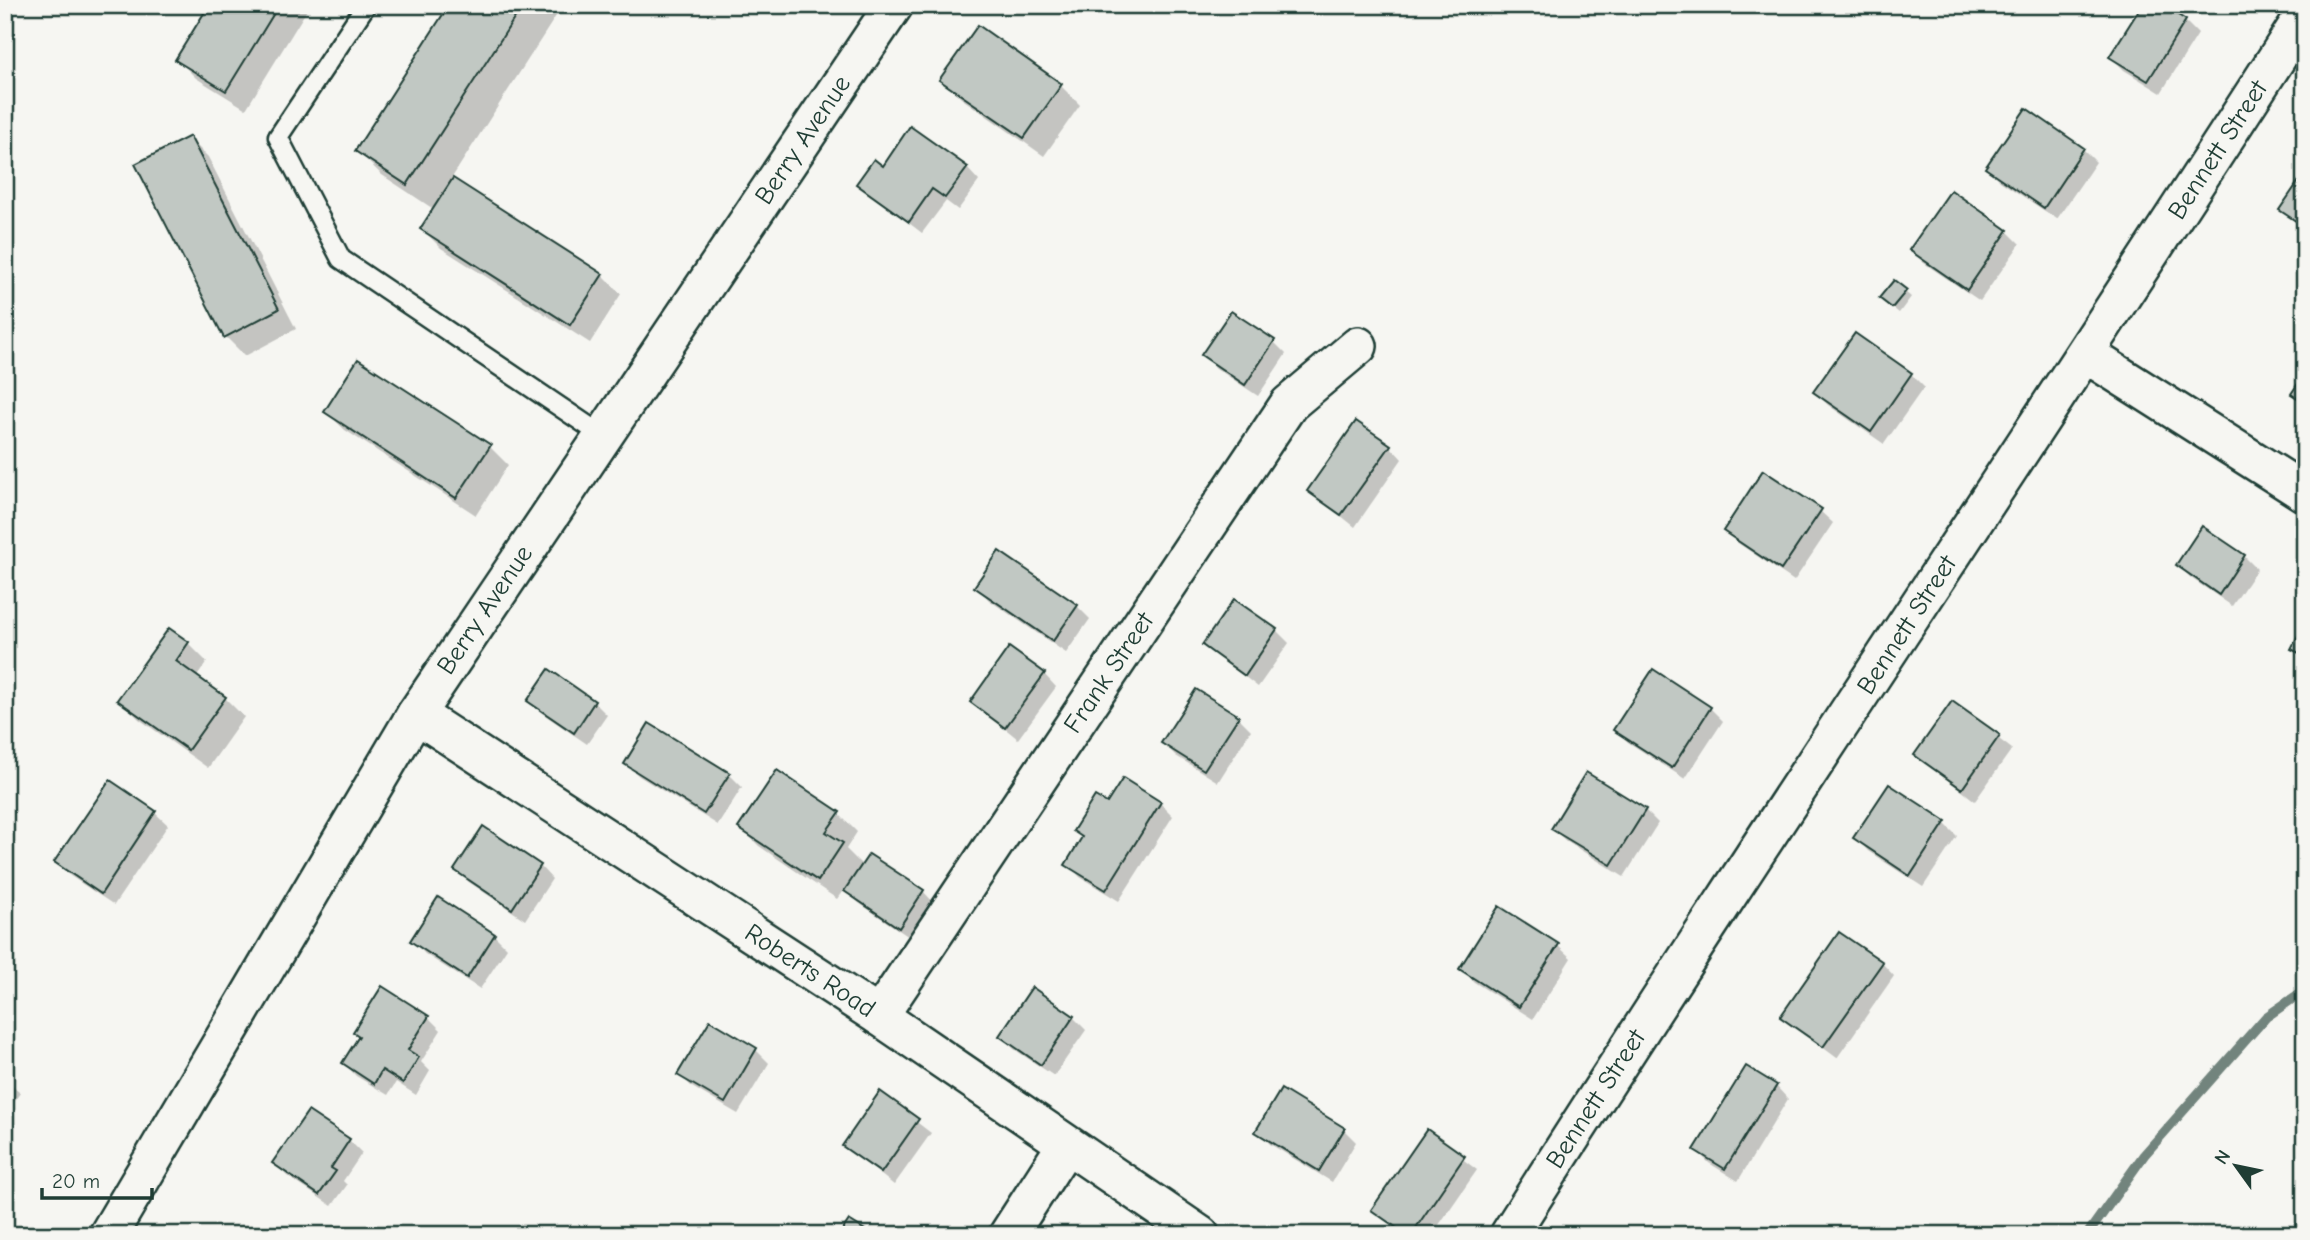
<svg xmlns="http://www.w3.org/2000/svg" width="2310" height="1240" viewBox="0 0 2310 1240" font-family="'Comic Neue',sans-serif">
<style>
.shadow{fill:#0003}
.lines{fill:none;stroke-linecap:round;stroke-linejoin:round}
.stream{stroke:#72847d;stroke-width:10}
.building{fill:#c1c8c3;stroke:#1f3d34;stroke-width:2}
.lane-casing{stroke:#1f3d34;stroke-width:23}
.street-casing{stroke:#1f3d34;stroke-width:42}
.lane{stroke:#f6f6f2;stroke-width:18}
.street{stroke:#f6f6f2;stroke-width:37}
.labels{text-anchor:middle;dominant-baseline:central;stroke-width:5;stroke-linejoin:round;paint-order:stroke}
.street-label{font-size:26px;fill:#1f3d34;stroke:#f6f6f2}
</style>
<rect width="100%" height="100%" fill="#f6f6f2"/>
<filter id="ink" filterUnits="userSpaceOnUse"><feTurbulence type="fractalNoise" baseFrequency=".0143" numOctaves="2"/><feDisplacementMap in="SourceGraphic" scale="14" xChannelSelector="R" yChannelSelector="G"/><feConvolveMatrix kernelMatrix="1 2 1 2 8 2 1 2 1" color-interpolation-filters="sRGB"/></filter>
<g filter="url(#ink)">
<g class="shadow">
<polygon points="211,5 310,5 246,109 196,78 177,59"/>
<polygon points="451,5 563,5 451,179 602,275 621,294 590,343 441,248 422,229 435,210 382,175 357,151"/>
<polygon points="2185,21 2198,34 2161,93 2124,70 2111,57"/>
<polygon points="978,28 1061,86 1080,105 1044,156 961,98 942,79"/>
<polygon points="189,138 208,157 296,329 245,356 226,337"/>
<polygon points="2083,149 2096,162 2057,219 2000,181 1987,168"/>
<polygon points="883,168 967,168 979,181 958,210 946,201 922,233 858,184"/>
<polygon points="2305,175 2305,230 2281,210"/>
<polygon points="2007,231 2020,244 1980,301 1924,263 1911,250"/>
<polygon points="1905,292 1911,297 1899,313 1888,304"/>
<polygon points="1855,335 1911,374 1924,387 1884,444 1828,405 1815,392"/>
<polygon points="1273,341 1286,354 1258,396 1216,368 1204,355"/>
<polygon points="326,412 489,446 508,465 476,515 345,430"/>
<polygon points="1390,446 1402,459 1355,527 1310,491"/>
<polygon points="1820,511 1833,523 1794,581 1738,543 1725,530"/>
<polygon points="2202,529 2244,556 2257,569 2232,606 2191,578 2178,565"/>
<polygon points="977,587 1077,606 1090,619 1066,653 989,600"/>
<polygon points="1276,630 1289,643 1258,687 1204,645"/>
<polygon points="188,643 207,662 196,678 225,698 244,717 208,768 139,719 120,700"/>
<polygon points="1653,671 1710,708 1723,721 1685,779 1628,742 1615,730"/>
<polygon points="1044,674 1056,687 1018,739 972,702"/>
<polygon points="529,700 594,702 607,715 587,744 542,713"/>
<polygon points="1952,703 2012,749 1975,801 1916,755"/>
<polygon points="1238,717 1251,730 1218,782 1176,756 1163,743"/>
<polygon points="626,764 729,774 742,787 718,825 639,776"/>
<polygon points="110,782 155,813 168,825 114,905 69,875 56,862"/>
<polygon points="1160,803 1173,816 1119,901 1080,877 1068,864 1083,839 1075,831 1107,806"/>
<polygon points="1645,810 1658,823 1624,877 1566,841 1553,829"/>
<polygon points="838,813 857,832 846,849 863,866 923,891 935,904 912,939 859,903 844,889 837,899 759,846 740,827"/>
<polygon points="1944,823 1957,836 1923,887 1868,851 1856,838"/>
<polygon points="540,866 552,879 525,920 469,882 456,870"/>
<polygon points="1500,908 1558,946 1571,958 1533,1019 1474,982 1461,969"/>
<polygon points="494,935 507,948 480,989 425,954 413,941"/>
<polygon points="1882,963 1894,976 1837,1058 1782,1017"/>
<polygon points="383,988 428,1017 441,1030 421,1062 430,1071 416,1095 396,1082 388,1095 356,1076 344,1063"/>
<polygon points="1073,1017 1086,1030 1054,1076 1014,1049 1001,1036"/>
<polygon points="711,1022 756,1050 769,1063 738,1114 692,1087 679,1074"/>
<polygon points="5,1079 20,1093 5,1115"/>
<polygon points="1776,1086 1788,1099 1738,1181 1709,1163 1696,1150"/>
<polygon points="880,1094 931,1133 894,1185 844,1146"/>
<polygon points="308,1113 349,1140 362,1153 343,1181 347,1185 332,1206 287,1176 274,1163"/>
<polygon points="1343,1129 1356,1142 1332,1182 1270,1144 1258,1131"/>
<polygon points="1427,1132 1477,1170 1432,1235 1404,1235 1374,1210"/>
</g>
<g class="lines">
<polyline class="stream" points="2087,1235 2144,1155 2266,1017 2305,990"/>
</g>
<g class="building">
<polygon points="209,5 279,5 226,91 175,60"/>
<polygon points="449,5 523,5 407,185 355,151"/>
<polygon points="2142,5 2162,5 2186,20 2148,81 2109,57"/>
<polygon points="978,25 1062,84 1024,138 939,80"/>
<polygon points="2026,108 2084,148 2044,208 1985,168"/>
<polygon points="910,126 968,167 945,198 932,189 909,222 856,184 874,159 883,166"/>
<polygon points="190,136 279,309 224,338 135,164"/>
<polygon points="2305,172 2305,227 2279,210"/>
<polygon points="453,178 603,274 570,325 420,229"/>
<polygon points="1951,190 2008,230 1967,290 1909,250"/>
<polygon points="1894,280 1907,290 1892,308 1879,298"/>
<polygon points="1231,311 1275,340 1245,385 1201,355"/>
<polygon points="1855,333 1912,373 1871,432 1813,392"/>
<polygon points="358,359 491,445 456,498 324,412"/>
<polygon points="2305,373 2305,403 2291,394"/>
<polygon points="1356,421 1391,445 1341,515 1307,491"/>
<polygon points="1763,470 1822,509 1781,570 1723,531"/>
<polygon points="2202,526 2245,555 2219,595 2176,565"/>
<polygon points="999,551 1078,605 1053,641 974,587"/>
<polygon points="1234,599 1277,629 1245,676 1202,645"/>
<polygon points="2305,622 2305,656 2291,649"/>
<polygon points="169,628 189,642 176,661 226,697 188,750 117,700"/>
<polygon points="1009,647 1045,673 1005,728 970,702"/>
<polygon points="549,669 595,701 574,733 527,701"/>
<polygon points="1653,669 1711,707 1672,768 1613,730"/>
<polygon points="1196,689 1239,716 1204,770 1161,743"/>
<polygon points="1952,701 2000,735 1962,789 1914,755"/>
<polygon points="649,723 730,773 704,814 624,764"/>
<polygon points="777,770 840,812 826,832 843,843 818,881 738,828"/>
<polygon points="1586,772 1646,809 1611,865 1551,829"/>
<polygon points="1123,778 1161,802 1106,890 1065,865 1082,837 1073,831 1095,796 1107,803"/>
<polygon points="110,780 156,811 101,894 54,862"/>
<polygon points="1889,784 1946,821 1910,876 1853,838"/>
<polygon points="483,826 541,865 512,909 454,870"/>
<polygon points="869,854 924,890 899,928 844,891"/>
<polygon points="438,897 495,934 467,978 410,941"/>
<polygon points="1499,906 1559,944 1519,1007 1459,969"/>
<polygon points="1839,932 1883,962 1823,1047 1780,1017"/>
<polygon points="382,986 429,1016 408,1050 419,1057 403,1083 382,1070 374,1084 342,1063 359,1036 353,1032"/>
<polygon points="1032,987 1074,1016 1041,1065 999,1036"/>
<polygon points="710,1020 757,1048 725,1103 677,1075"/>
<polygon points="1746,1066 1777,1085 1725,1169 1694,1150"/>
<polygon points="1281,1089 1345,1128 1319,1171 1255,1132"/>
<polygon points="880,1091 919,1119 881,1173 842,1146"/>
<polygon points="308,1111 350,1139 331,1168 336,1171 319,1195 272,1163"/>
<polygon points="1427,1129 1465,1156 1411,1235 1407,1235 1371,1210"/>
<polygon points="849,1220 873,1235 839,1235"/>
</g>
<g class="lines">
<defs>
<polyline id="lane" points="366,5 278,137 341,259 603,436"/>
<g id="street">
<polyline points="2086,354 2305,493"/>
<polyline points="416,714 879,1016 1200,1235"/>
<polyline points="879,1016 1289,404 1358,346"/>
<polyline points="108,1235 416,714 894,5"/>
<polyline points="1008,1235 1066,1145"/>
<path d="M 1509,1235 C 1769,825 2043,423 2305,14"/>
</g>
</defs>
<use href="#lane" class="lane-casing"/>
<use href="#street" class="street-casing"/>
<use href="#lane" class="lane"/>
<use href="#street" class="street"/>
</g>
</g>
<g class="labels">
<g class="street-label">
<text transform="translate(803 140) rotate(-56)">Berry Avenue</text>
<text transform="translate(2218 150) rotate(-57)">Bennett Street</text>
<text transform="translate(485 610) rotate(-56)">Berry Avenue</text>
<text transform="translate(1907 625) rotate(-57)">Bennett Street</text>
<text transform="translate(1109 673) rotate(-56)">Frank Street</text>
<text transform="translate(810 971) rotate(33)">Roberts Road</text>
<text transform="translate(1596 1099) rotate(-57)">Bennett Street</text>
</g>
</g>
<rect width="2310" height="1240" fill="none" stroke="#f6f6f2" stroke-width="28"/>
<rect x="14" y="14" width="2282" height="1212" fill="none" stroke="#1f3d34" stroke-width="2.5" filter="url(#ink)"/>
<g transform="translate(2236 1166) rotate(303)" stroke="#f6f6f2" stroke-width="5" paint-order="stroke">
<path d="M0-5L12 26L0 18L-12 26Z" fill="#1f3d34"/>
<text y="-10" font-size="19" font-weight="bold" text-anchor="middle" fill="#1f3d34">N</text>
</g>
<path d="M42 1188v10h110v-10" fill="none" stroke="#1f3d34" stroke-width="3.5"/>
<text x="52" y="1188" font-size="21" fill="#1f3d34" stroke="#f6f6f2" stroke-width="5" paint-order="stroke">20 m</text>
</svg>
